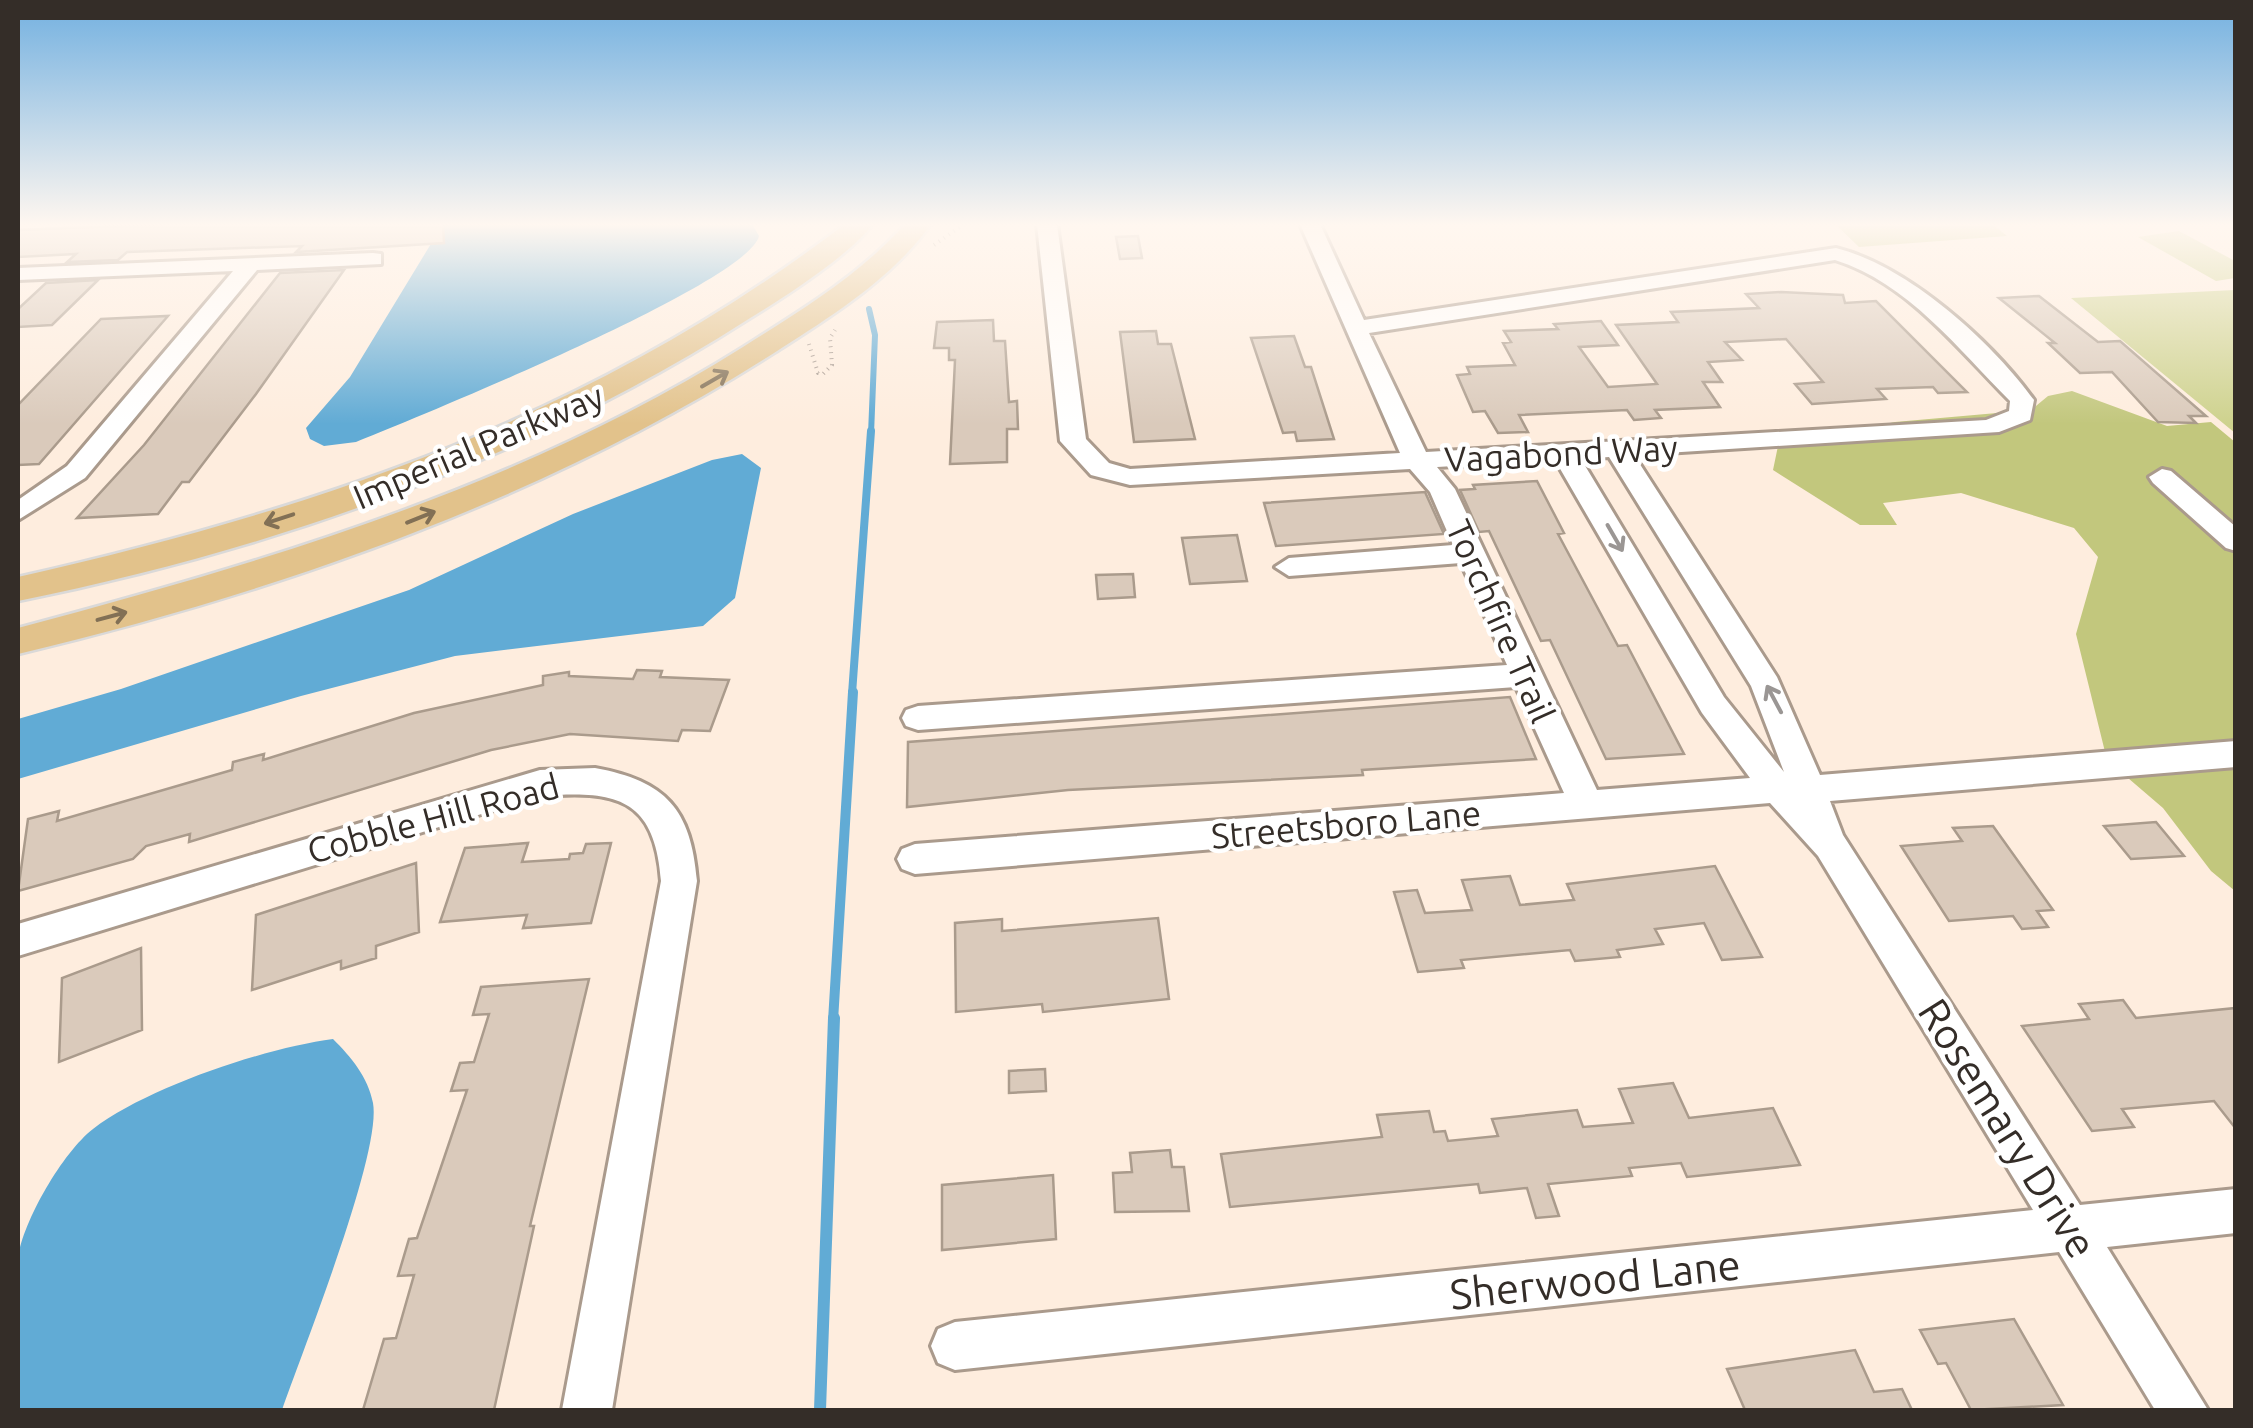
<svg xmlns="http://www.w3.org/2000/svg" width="2253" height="1428" font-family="Ubuntu,sans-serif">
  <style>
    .green { fill: #ced28e }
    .forest { fill: #c2c77d }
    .water { fill: #61abd5 }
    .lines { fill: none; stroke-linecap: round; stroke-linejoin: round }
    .stream-far3 { stroke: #61abd5; stroke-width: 6 }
    .stream-far2 { stroke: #61abd5; stroke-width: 8 }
    .stream-far1 { stroke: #61abd5; stroke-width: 10 }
    .stream { stroke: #61abd5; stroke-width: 12 }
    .building { fill: #dacabb; stroke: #aa9b8c; stroke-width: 2.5 }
    .minor-casing { stroke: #aa9a8c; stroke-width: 6 }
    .major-casing { stroke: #dad9d8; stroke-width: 5 }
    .path { stroke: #a79a90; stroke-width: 4; stroke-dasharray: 1 5; stroke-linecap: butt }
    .minor { fill: #fff; fill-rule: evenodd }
    .major { fill: #e2c28b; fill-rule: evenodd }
    .oneway { stroke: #827055 }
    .oneway2 { stroke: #9a9694 }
    .labels { text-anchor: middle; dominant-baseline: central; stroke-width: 9; stroke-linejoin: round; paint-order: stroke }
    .street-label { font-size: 35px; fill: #342d28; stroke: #fff }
    .near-street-label { font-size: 42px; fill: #342d28; stroke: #fff }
  </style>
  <rect width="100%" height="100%" fill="#feedde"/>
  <path class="green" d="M 2179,231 L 2235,261 L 2235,278 L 2216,281 L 2138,237 Z
    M 2235,290 L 2235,433 L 2071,298 Z"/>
  <path class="forest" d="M 1835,224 L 1992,224 L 2007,236 L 1859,247 Z
    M 2072,391 L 2167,426 L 2211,422 L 2235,442 L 2235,891 L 2211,871 L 2163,808 L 2107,760 L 2076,634 L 2098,557 L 2074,528 L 1961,493 L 1883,503 L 1897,525 L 1860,525 L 1773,470 L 1778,446 L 1895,422 L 2031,410 L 2048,396 Z"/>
  <path class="water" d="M 443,224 L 752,224 L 759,236 C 747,284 415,418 356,442 L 324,446 L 310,439 L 306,428 L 350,377 Z
    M 742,454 L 761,468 L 735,598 L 703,626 L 455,656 L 301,696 L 18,779 L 18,719 L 121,689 L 409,590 L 573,514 L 712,460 Z
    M 333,1039 C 351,1057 368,1077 373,1103 C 382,1153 302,1352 282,1410 L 18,1410 C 17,1362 10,1307 18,1258 C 23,1221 63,1152 93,1129 C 148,1087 265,1048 333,1039 Z"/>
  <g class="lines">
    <path class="stream-far3" d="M 869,309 L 875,335 L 871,434"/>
    <path class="stream-far2" d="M 852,694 L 871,431"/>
    <path class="stream-far1" d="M 833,1021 L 853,692"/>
    <path class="stream" d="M 820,1410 L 834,1018"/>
  </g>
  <path class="building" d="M 166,224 L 443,224 L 444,243 L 296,252 L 302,246 L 127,252 L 118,260 L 67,262 L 76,254 L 18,257 L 18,230 Z
    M 1138,236 L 1142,258 L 1120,259 L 1116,237 Z
    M 344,270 L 256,394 L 189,482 L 182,482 L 158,514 L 77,518 L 144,445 L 280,273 Z
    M 98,280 L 52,325 L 18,327 L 18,309 L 46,283 Z
    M 1781,292 L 1843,295 L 1845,303 L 1876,301 L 1967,392 L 1938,393 L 1933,387 L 1877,389 L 1886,399 L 1812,404 L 1795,384 L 1823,382 L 1786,339 L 1725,342 L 1742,360 L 1708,362 L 1722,382 L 1703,382 L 1720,407 L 1655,410 L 1661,418 L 1634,420 L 1627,410 L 1519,415 L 1528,432 L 1498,433 L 1485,411 L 1473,412 L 1457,375 L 1470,374 L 1467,367 L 1515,365 L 1503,343 L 1511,342 L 1504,331 L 1558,329 L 1554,324 L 1601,321 L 1618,345 L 1579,347 L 1608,387 L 1657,384 L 1616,325 L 1678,322 L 1671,312 L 1759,308 L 1746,294 Z
    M 2039,296 L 2098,342 L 2120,341 L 2206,416 L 2189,416 L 2196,423 L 2158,422 L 2112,372 L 2080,373 L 2048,343 L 2055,343 L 1999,298 Z
    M 168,316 L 39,464 L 18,465 L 18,405 L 101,319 Z
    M 993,320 L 994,341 L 1005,341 L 1009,402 L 1017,401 L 1018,429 L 1007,429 L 1007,462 L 950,464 L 955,360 L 949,360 L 949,348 L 934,348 L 937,322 Z
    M 1156,331 L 1158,344 L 1171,344 L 1195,439 L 1134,442 L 1120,332 Z
    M 1294,336 L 1305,367 L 1311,367 L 1334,439 L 1297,441 L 1295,432 L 1283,433 L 1251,338 Z
    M 1537,481 L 1564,533 L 1558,534 L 1618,646 L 1627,645 L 1684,754 L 1606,759 L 1550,640 L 1541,641 L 1489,531 L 1479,532 L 1460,490 L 1475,489 L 1473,485 Z
    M 1425,492 L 1444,534 L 1276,546 L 1264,503 Z
    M 1237,535 L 1247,581 L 1190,584 L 1182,538 Z
    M 1133,574 L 1135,597 L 1098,599 L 1096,575 Z
    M 637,670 L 662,671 L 660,677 L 729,680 L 710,731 L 682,730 L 678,741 L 570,734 L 491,750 L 189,842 L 190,834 L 146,846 L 133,859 L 18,891 L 28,819 L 59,811 L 57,821 L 232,770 L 233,762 L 264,754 L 263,760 L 414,713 L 543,685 L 543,676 L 569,672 L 569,676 L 633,679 Z
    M 1510,697 L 1536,759 L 1362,770 L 1363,775 L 1068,790 L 907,807 L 908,742 Z
    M 2156,822 L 2184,856 L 2131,859 L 2104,826 Z
    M 1993,826 L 2053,910 L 2037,911 L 2048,927 L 2022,929 L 2013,916 L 1949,921 L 1901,846 L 1962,841 L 1953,828 Z
    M 528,843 L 522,862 L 569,859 L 570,854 L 583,853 L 586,844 L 611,843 L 591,923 L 523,928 L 527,915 L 440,922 L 465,848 Z
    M 416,863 L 419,932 L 376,946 L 376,958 L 341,969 L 341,961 L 252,990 L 256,915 Z
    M 1715,866 L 1762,957 L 1722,960 L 1704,923 L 1655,929 L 1663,944 L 1617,950 L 1620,957 L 1575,961 L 1570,950 L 1461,960 L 1464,968 L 1418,972 L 1394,892 L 1417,890 L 1425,913 L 1472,910 L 1462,880 L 1510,876 L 1520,905 L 1574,900 L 1567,884 Z
    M 1158,918 L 1169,999 L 1043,1012 L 1042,1004 L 956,1012 L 955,923 L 1002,919 L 1002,931 Z
    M 141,948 L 142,1030 L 59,1062 L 62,978 Z
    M 589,979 L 530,1226 L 534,1226 L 494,1410 L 363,1410 L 384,1339 L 396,1338 L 414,1275 L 398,1276 L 409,1239 L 417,1238 L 467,1090 L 451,1091 L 460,1063 L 474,1062 L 489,1014 L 473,1015 L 481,987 Z
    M 2123,1000 L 2136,1018 L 2236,1008 L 2236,1129 L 2214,1101 L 2122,1109 L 2134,1127 L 2092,1131 L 2022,1026 L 2089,1019 L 2079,1004 Z
    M 1045,1069 L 1046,1091 L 1009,1093 L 1009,1071 Z
    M 1673,1083 L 1689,1118 L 1773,1108 L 1800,1165 L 1687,1177 L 1681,1163 L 1629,1168 L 1632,1176 L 1548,1184 L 1559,1216 L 1536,1218 L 1527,1188 L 1480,1193 L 1478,1184 L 1230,1207 L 1221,1154 L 1382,1137 L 1377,1115 L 1429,1111 L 1434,1132 L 1445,1131 L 1448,1141 L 1498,1136 L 1492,1119 L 1539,1114 L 1577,1110 L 1583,1127 L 1633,1123 L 1619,1089 Z
    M 1170,1150 L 1172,1167 L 1184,1167 L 1189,1211 L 1115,1212 L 1113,1173 L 1132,1172 L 1130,1153 Z
    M 1053,1175 L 1056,1239 L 942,1250 L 942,1185 Z
    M 2014,1319 L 2063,1405 L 1971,1410 L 1946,1363 L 1938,1364 L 1920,1330 Z
    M 1855,1350 L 1874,1392 L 1902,1389 L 1912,1410 L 1745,1410 L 1727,1369 Z"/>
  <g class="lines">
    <g class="minor-casing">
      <path id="minor" d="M 1037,224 L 1057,224 L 1086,439 L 1109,463 L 1130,469 L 1400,453 L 1300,224 L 1320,224 L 1364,320 L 1836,248 C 1908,266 1991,341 2034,400 L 2030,420 L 1999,432 L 1634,455 L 1777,677 L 1820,775 L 2236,741 L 2236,767 L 1830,801 L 1843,835 L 2080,1205 L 2236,1189 L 2236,1233 L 2107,1247 L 2208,1410 L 2155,1410 L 2059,1252 L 955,1370 L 938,1363 L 931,1346 L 938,1329 L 955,1322 L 2033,1210 L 1818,856 L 1770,803 L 915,874 L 902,869 L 897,859 L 902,849 L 915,844 L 1564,793 L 1516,687 L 918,730 L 906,726 L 902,718 L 906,710 L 918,706 L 1507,665 L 1461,563 L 1289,576 L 1275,567 L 1289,558 L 1453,545 L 1430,492 L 1410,469 L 1130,485 L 1091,475 L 1060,441 ZM 1835,260 C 1908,283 1958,349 2010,401 L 2009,411 L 1986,420 L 1426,452 L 1369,333 ZM 1609,457 L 1751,686 L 1784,772 L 1724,697 L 1581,459 ZM 1555,460 L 1702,713 L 1750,778 L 1597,790 L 1455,489 L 1437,467 Z
        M 373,253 L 381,254 L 381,264 L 257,270 L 85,478 L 18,520 L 18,500 L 67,466 L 233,271 L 18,280 L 18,268 Z
        M 2162,469 L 2171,471 L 2236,527 L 2236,551 L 2226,548 L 2153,483 L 2149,477 Z
        M 595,768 C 666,781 691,809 697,881 L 612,1410 L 562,1410 L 661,881 C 655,797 615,790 540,796 L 18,956 L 18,924 L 540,770 Z"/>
    </g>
    <g class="major-casing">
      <path id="major" d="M 845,224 L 873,224 C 849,256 783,298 747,320 C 528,460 272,550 18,601 L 18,577 C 322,508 594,416 845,224 Z
        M 905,224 L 931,224 C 892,279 830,317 774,353 C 545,499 281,591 18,654 L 18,628 C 269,561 520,487 743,347 C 800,311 860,275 905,224 Z"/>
    </g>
    <path class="path" d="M 934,245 L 964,224
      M 809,344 L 818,373 L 823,374 L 832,365 L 830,338 L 835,330"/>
    <use href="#minor" class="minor"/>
    <use href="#major" class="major"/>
  </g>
  <defs><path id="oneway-shaft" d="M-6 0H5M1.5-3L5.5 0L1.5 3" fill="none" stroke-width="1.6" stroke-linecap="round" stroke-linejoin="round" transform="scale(2.5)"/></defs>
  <g class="oneway">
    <use href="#oneway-shaft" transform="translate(715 379) rotate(-30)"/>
    <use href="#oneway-shaft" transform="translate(421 517) rotate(-22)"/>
    <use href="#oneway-shaft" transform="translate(279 519) rotate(162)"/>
    <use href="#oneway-shaft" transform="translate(112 616) rotate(-15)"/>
  </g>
  <g class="oneway2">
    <use href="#oneway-shaft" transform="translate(1615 538) rotate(60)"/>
    <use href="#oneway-shaft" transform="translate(1774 699) rotate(-118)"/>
  </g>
  <linearGradient id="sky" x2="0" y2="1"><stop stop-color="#72b0e0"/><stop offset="0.53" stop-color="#fff7f0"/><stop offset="1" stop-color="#fff7f0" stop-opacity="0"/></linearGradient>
  <rect width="2253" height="424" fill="url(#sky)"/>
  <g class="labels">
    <g class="street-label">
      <text transform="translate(478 446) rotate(-23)">Imperial Parkway</text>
      <text transform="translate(1561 453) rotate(-3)">Vagabond Way</text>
      <text transform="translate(1501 621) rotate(66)">Torchfire Trail</text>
      <text transform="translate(433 818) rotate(-15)">Cobble Hill Road</text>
      <text transform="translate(1346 824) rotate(-5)">Streetsboro Lane</text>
    </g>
    <g class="near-street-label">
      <text transform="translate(2008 1128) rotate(58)">Rosemary Drive</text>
      <text transform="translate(1595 1279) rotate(-6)">Sherwood Lane</text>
    </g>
  </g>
  <rect width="2253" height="1428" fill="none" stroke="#342d28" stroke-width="40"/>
</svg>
